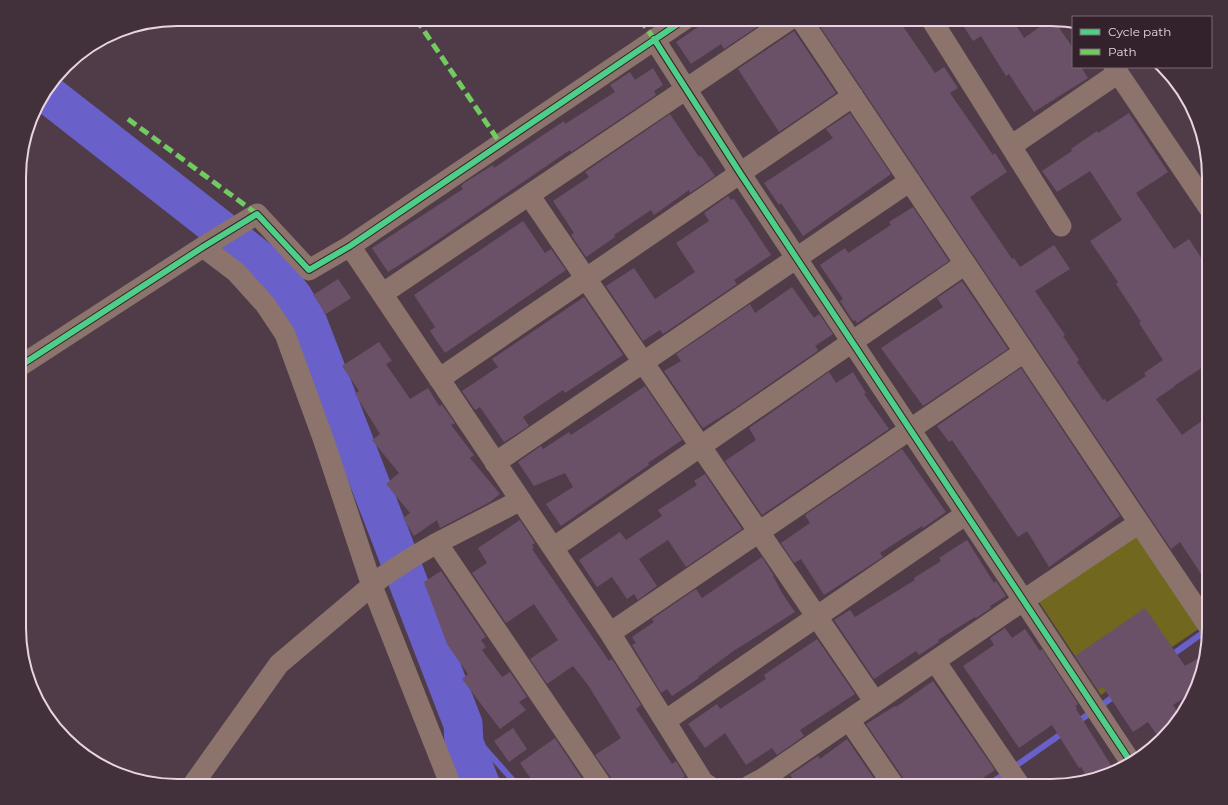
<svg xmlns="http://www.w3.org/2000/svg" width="1228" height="805" font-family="Montserrat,sans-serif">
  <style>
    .green { fill: #72671e }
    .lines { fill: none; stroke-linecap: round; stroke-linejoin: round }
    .stream { stroke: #6960c9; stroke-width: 6 }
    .river { stroke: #6960c9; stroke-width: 39 }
    .building { fill: #6a5168 }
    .minor { stroke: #8c736c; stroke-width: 21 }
    .quiet { stroke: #71cb61; stroke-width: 5; stroke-dasharray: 10 5; stroke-linecap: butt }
    .cycleway-casing { stroke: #33222c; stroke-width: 8 }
    .cycleway { stroke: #4dcf88; stroke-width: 6 }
    .rim { fill: none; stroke: #ebd4e1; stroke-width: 2 }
  </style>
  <rect width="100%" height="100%" fill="#503c48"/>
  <path class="green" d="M 1138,535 L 1200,628 L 1101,695 L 1039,602 Z"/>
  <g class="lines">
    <path class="stream" d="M 1169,657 L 1207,630
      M 1076,723 L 1116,695
      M 463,724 L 518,786
      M 987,786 L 1064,732"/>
    <path class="river" d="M 46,93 L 271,269 L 293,297 L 308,323 L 463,724 L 464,743 L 481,786"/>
  </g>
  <path class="building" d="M 715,19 L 769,19 L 724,49 L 721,44 L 691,64 L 676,42 L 701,25 L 702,27 Z
    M 815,19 L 898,19 L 935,73 L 944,67 L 958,88 L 950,93 L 993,155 L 995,153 L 1007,172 L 970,197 L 1012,259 L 1014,258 L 1020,267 L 1054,245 L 1070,269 L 1035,291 L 1065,335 L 1063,336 L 1079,360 L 1077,362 L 1103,400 L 1105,399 L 1107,402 L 1146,376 L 1144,373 L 1163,360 L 1139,323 L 1141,322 L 1116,284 L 1118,282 L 1090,241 L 1122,220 L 1090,171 L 1057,192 L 1042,171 L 1072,151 L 1071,149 L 1097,131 L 1098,133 L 1129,113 L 1168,172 L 1136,193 L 1174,249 L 1189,239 L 1209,270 L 1209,363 L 1174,386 L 1174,387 L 1156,399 L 1182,435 L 1209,416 L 1209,586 L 1180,542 L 1171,549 Z
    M 959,19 L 1012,19 L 1024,38 L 1051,19 L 1053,19 L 1073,48 L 1073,67 L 1081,67 L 1088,78 L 1034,112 L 1009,74 L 1006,76 L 981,36 L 973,41 Z
    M 794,31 L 836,93 L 779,132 L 738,69 Z
    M 653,68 L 663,85 L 654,91 L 656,95 L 571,152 L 570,150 L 426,248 L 388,272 L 372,248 L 463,189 L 461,186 L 464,183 L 493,165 L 494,168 L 564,121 L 565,124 L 615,92 L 610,85 L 630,72 L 635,80 Z
    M 850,113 L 891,174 L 803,236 L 781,203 L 779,205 L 764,183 L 833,138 L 826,129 Z
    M 670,114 L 699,157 L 701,156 L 715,176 L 690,193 L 689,190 L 654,215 L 651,210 L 614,235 L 615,237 L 586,257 L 571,235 L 574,233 L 553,201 L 589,177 L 585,172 Z
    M 728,196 L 731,200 L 734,199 L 771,255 L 734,280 L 737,284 L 663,334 L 660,330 L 643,341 L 606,286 L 634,268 L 655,299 L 695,272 L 676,243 L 709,221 L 704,213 Z
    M 913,207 L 949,261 L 857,323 L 855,320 L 853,321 L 840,301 L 843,299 L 820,265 L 845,248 L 848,253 L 891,225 L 889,222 Z
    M 523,221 L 545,253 L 551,249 L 566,270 L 445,353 L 430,331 L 435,327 L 414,295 Z
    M 338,279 L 351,298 L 326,314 L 313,295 Z
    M 962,281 L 1008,349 L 923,406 L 881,348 L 943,307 L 937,298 Z
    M 792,287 L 814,318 L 819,314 L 833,334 L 815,346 L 818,350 L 816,352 L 735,408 L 703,428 L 702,427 L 664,371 L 681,361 L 676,354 L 750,304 L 755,313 Z
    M 584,297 L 623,355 L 565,393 L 563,390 L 523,417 L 529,426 L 504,442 L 480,407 L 475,410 L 462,391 L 498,367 L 492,359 Z
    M 379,342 L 392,361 L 386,364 L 410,399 L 428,388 L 439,406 L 442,405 L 455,423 L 451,425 L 474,455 L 470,458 L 500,494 L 490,502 L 440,528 L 437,520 L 414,536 L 403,518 L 410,513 L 386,484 L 399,473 L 372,440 L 380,434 L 355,394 L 359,391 L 342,366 Z
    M 1021,368 L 1120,516 L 1049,567 L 1027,531 L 1018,537 L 952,440 L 949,442 L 937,426 Z
    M 829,372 L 836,383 L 853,372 L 866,393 L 864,394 L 889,429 L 762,515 L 725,461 L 756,440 L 749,428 Z
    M 645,386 L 682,440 L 648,463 L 649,465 L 561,526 L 546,504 L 573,487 L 565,473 L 534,486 L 518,462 L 541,446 L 543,449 L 569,432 L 571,435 Z
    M 902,449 L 946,512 L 923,528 L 922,526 L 880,553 L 883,557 L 824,595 L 801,559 L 794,563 L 781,543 L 810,523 L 805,515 Z
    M 705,474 L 742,529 L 686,567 L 668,540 L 639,559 L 657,586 L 638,600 L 634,594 L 627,599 L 612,577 L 597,587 L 579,560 L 620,532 L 626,540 L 662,516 L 658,510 L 697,485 L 694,481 Z
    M 520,520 L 535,543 L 532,545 L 534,548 L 532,549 L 609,661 L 612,659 L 641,705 L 636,709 L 672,764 L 676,761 L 685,776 L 672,786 L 614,786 L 612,779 L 595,755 L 621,738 L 588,685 L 573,666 L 547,684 L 530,659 L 558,640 L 534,604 L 506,623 L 472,573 L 487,563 L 478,548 Z
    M 967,540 L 994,583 L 996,581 L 1006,596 L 990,606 L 991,608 L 976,618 L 975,617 L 938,640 L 939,642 L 919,655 L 916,651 L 874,679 L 834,620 L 850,610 L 855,617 L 871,607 L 915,580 L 914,578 L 941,561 L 939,558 Z
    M 762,557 L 774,576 L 773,576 L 782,593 L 795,612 L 735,650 L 698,677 L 699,678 L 672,696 L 667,689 L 661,693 L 632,645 L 636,643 L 632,637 L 654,622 L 652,619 L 696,589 L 702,598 Z
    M 441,571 L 486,637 L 481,640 L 486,647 L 482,650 L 502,677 L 510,672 L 527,697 L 519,702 L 526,710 L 500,729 L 462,679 L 468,674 L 447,644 L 424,582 Z
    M 1145,608 L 1185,666 L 1206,654 L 1201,679 L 1195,691 L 1173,705 L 1181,717 L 1159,738 L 1148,722 L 1133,732 L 1103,687 L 1098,690 L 1075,656 Z
    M 1005,628 L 1012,638 L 1025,629 L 1040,651 L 1042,649 L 1078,704 L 1075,706 L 1077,708 L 1076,709 L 1114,770 L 1087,778 L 1081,767 L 1079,768 L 1052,725 L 1019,748 L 963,666 L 994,645 L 990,638 Z
    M 817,639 L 855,694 L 800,730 L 804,736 L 777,755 L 772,748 L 746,765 L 725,733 L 705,748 L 688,724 L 717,704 L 720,709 L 766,679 L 764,675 Z
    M 933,681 L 995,770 L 971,786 L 906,786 L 904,779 L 866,724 L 895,706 L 896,707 Z
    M 513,728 L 527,749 L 509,762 L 494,741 Z
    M 555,738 L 587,786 L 536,786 L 520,763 Z
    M 847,739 L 879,786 L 798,786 L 790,775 L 818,756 L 820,759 Z"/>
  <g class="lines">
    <path class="minor" d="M 801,19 L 1209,627
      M 931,19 L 1061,226
      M 654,39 L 740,173 L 1132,764
      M 1114,67 L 1209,208
      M 1011,146 L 1118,73
      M 529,195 L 875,702
      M 350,246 L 610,633 L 703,782 L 709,786
      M 203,247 L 236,272 L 265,304 L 285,334 L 324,441 L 372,586 L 451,786
      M 382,294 L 790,19
      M 20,366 L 203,247 L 257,214 L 309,270 L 350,246 L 685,19
      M 439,379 L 853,96
      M 495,463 L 910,181
      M 437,543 L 602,786
      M 553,548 L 965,264
      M 610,633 L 1024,352
      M 935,661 L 1020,786
      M 849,720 L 894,786
      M 665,721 L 966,514
      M 192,786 L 279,664 L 382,577 L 411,558 L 437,543 L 521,500
      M 749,786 L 764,778 L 1024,600 L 1139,523"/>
    <path class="quiet" d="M 416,19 L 500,143
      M 640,19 L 654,39
      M 128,119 L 257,214"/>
    <g class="cycleway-casing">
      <path id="cycleway" d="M 654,39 L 740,173 L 1132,764
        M 20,366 L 203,247 L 257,214 L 309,270 L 350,246 L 685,19"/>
    </g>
    <use href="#cycleway" class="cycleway"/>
  </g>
  <path d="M0 0H1228V805H0ZM177 26H1051A151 151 0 0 1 1202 177V628A151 151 0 0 1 1051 779H177A151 151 0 0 1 26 628V177A151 151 0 0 1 177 26Z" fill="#42303a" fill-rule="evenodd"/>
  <path class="rim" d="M177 26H1051A151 151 0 0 1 1202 177V628A151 151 0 0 1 1051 779H177A151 151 0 0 1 26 628V177A151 151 0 0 1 177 26Z"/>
  <rect x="1072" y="16" width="140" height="52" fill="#33222c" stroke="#7d6974"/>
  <rect x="1080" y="29" width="20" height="6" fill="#4dcf88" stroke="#7d6974"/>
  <text x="1108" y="36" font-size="12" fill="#ebd4e1">Cycle path</text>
  <rect x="1080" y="49" width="20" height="6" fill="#71cb61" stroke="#7d6974"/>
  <text x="1108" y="56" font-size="12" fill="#ebd4e1">Path</text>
</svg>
